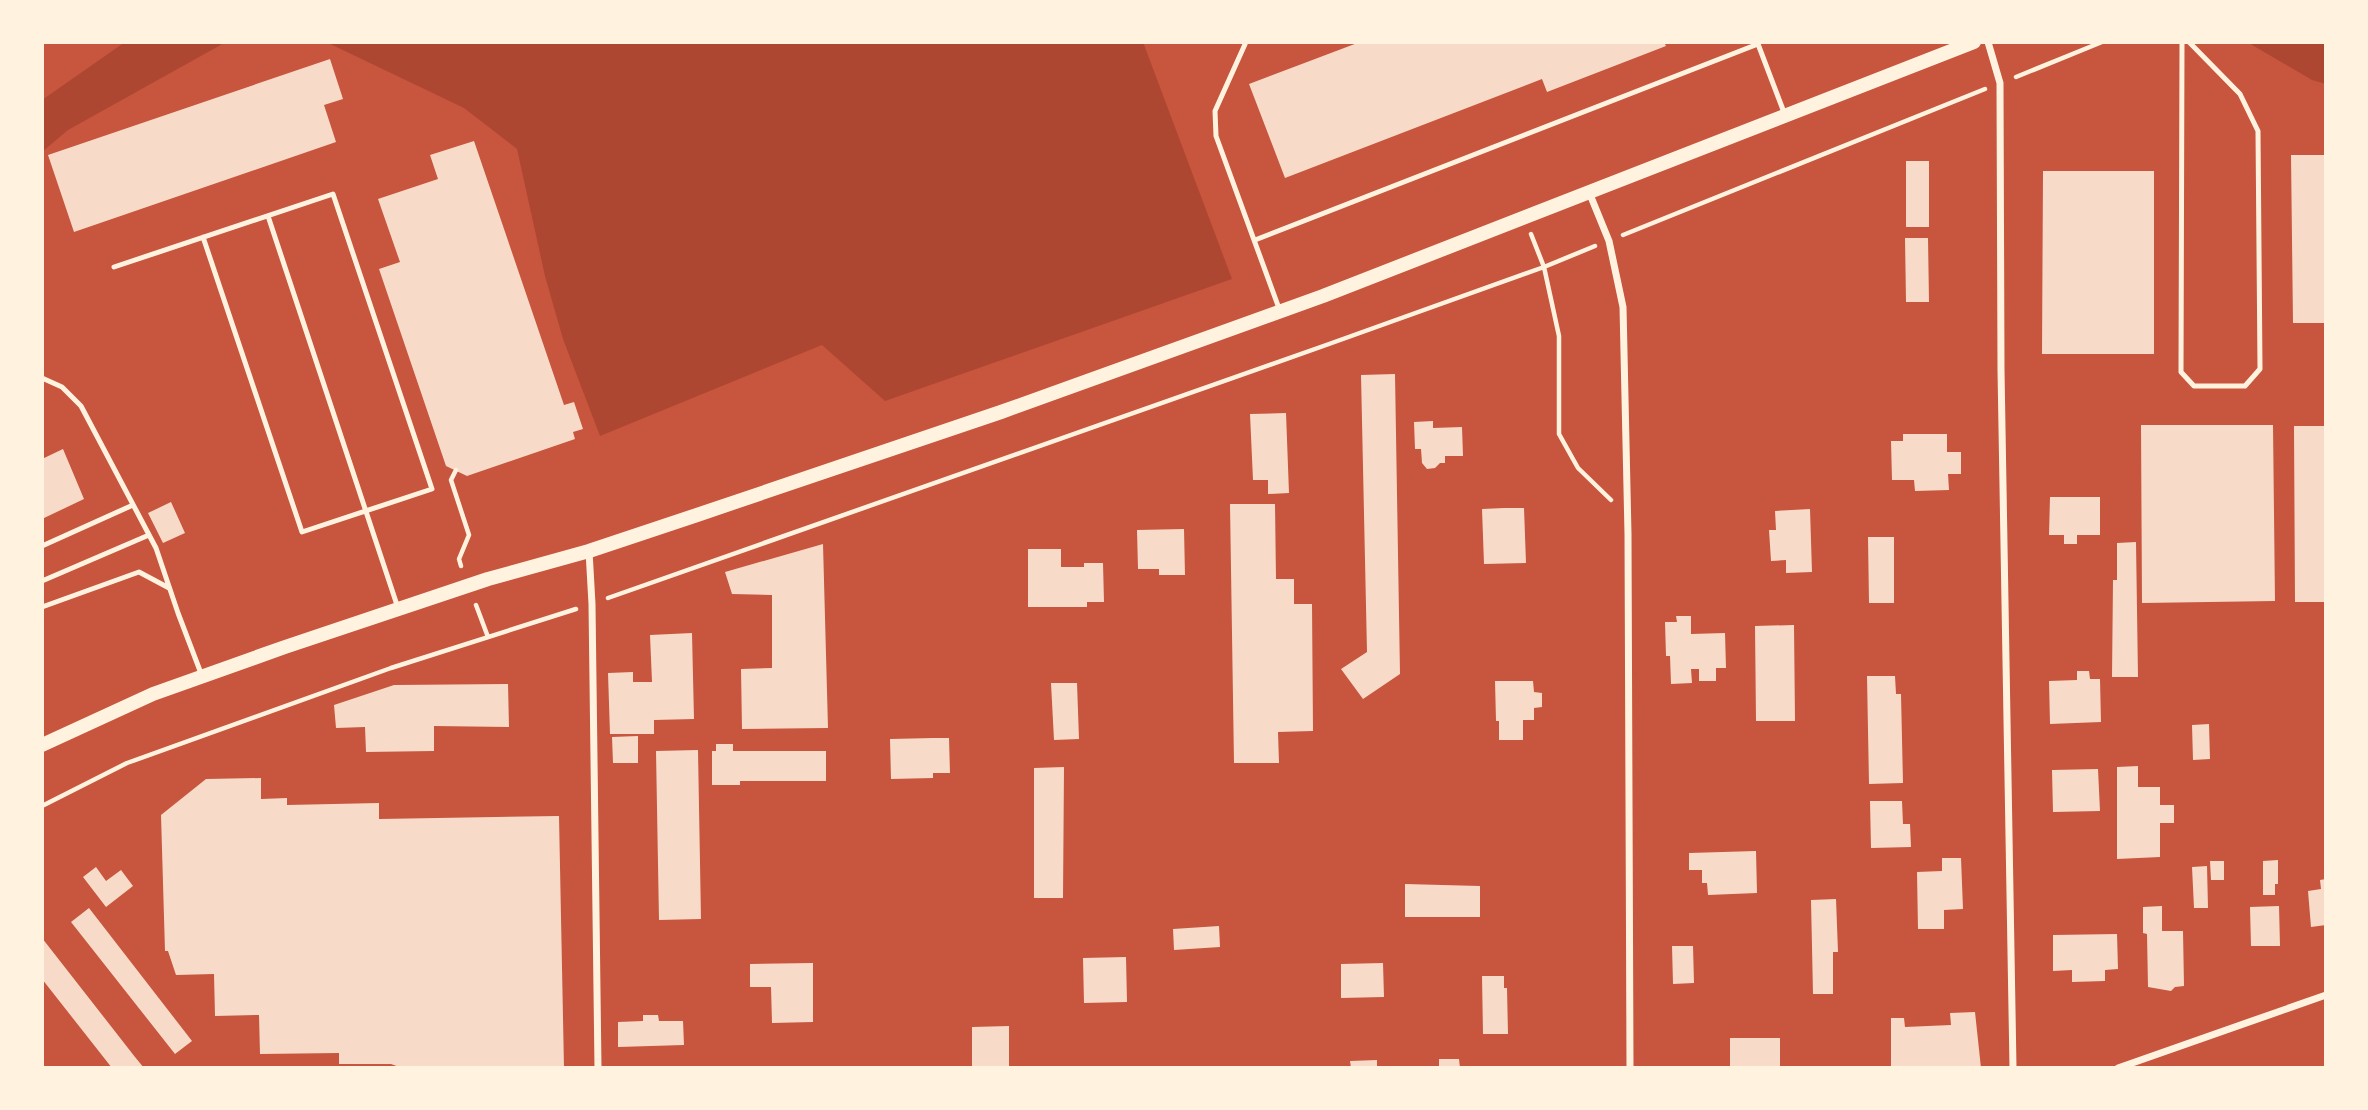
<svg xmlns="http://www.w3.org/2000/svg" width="2368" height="1110" font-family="'IBM Plex Sans',sans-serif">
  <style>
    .green { fill: #ae4732 }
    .building { fill: #f7dbc8 }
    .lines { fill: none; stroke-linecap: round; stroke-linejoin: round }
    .path { stroke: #fff3e0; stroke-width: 4.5 }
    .service { stroke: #fff3e0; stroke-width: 5 }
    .minor { stroke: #fff3e0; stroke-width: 7 }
    .secondary { stroke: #fff3e0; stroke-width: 14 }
  </style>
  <rect width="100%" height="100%" fill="#c8553d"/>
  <path class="green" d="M 125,42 L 226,42 L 68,130 L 42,152 L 42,100 Z
    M 326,42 L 1143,42 L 1232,279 L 885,401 L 822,345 L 600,436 L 563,339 L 545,276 L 517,149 L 464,108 Z
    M 2247,42 L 2326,42 L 2326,84 L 2312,80 Z"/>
  <path class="building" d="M 1360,42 L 1664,42 L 1666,46 L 1547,92 L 1542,79 L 1285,178 L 1249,84 Z
    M 330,59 L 343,99 L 324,105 L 336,142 L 74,232 L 48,155 Z
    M 474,141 L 564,405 L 574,402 L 583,429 L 573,432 L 575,439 L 467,476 L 446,466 L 379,269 L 400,262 L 378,199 L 438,179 L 430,155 Z
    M 2291,155 L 2326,155 L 2326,323 L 2293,323 Z
    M 1906,161 L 1929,161 L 1929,227 L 1906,227 Z
    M 2043,171 L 2154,171 L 2154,354 L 2042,354 Z
    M 1905,238 L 1928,238 L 1929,302 L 1906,302 Z
    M 1395,374 L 1400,674 L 1363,699 L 1341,669 L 1367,652 L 1361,375 Z
    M 1286,413 L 1289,493 L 1268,494 L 1268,480 L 1253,480 L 1250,414 Z
    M 1433,421 L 1433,428 L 1462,427 L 1463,456 L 1445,456 L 1445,463 L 1440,463 L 1435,468 L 1427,469 L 1422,463 L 1421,449 L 1415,449 L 1414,422 Z
    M 2141,425 L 2273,425 L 2275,601 L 2142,603 Z
    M 2294,426 L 2326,426 L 2326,602 L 2295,602 Z
    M 1903,434 L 1947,434 L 1947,452 L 1961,452 L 1961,474 L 1948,474 L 1949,490 L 1915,491 L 1914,480 L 1892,480 L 1891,441 L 1903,441 Z
    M 63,449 L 84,499 L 42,519 L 42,459 Z
    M 2050,497 L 2100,497 L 2100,535 L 2077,535 L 2077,544 L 2064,544 L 2064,535 L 2049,535 Z
    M 171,502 L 185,533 L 163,543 L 148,513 Z
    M 1230,504 L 1275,504 L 1276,579 L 1294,579 L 1294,604 L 1312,604 L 1313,731 L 1278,732 L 1279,763 L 1234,763 Z
    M 1504,508 L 1524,508 L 1526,563 L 1484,564 L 1482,509 Z
    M 1810,509 L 1812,572 L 1786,573 L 1786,560 L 1771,561 L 1769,530 L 1776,530 L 1775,511 Z
    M 1184,529 L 1185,575 L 1159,575 L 1159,569 L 1138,569 L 1137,530 Z
    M 1868,537 L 1894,537 L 1894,603 L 1869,603 Z
    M 2136,542 L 2138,677 L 2112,677 L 2113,580 L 2117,580 L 2117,543 Z
    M 823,544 L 828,728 L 742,729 L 741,669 L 772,668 L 772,595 L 732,594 L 725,572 Z
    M 1028,549 L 1061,549 L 1061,567 L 1084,567 L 1084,563 L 1103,563 L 1104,602 L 1087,602 L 1087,607 L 1028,607 Z
    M 1676,616 L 1691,616 L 1691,634 L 1725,633 L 1726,668 L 1716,668 L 1716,681 L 1699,681 L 1699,669 L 1691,669 L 1692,683 L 1671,684 L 1670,656 L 1666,656 L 1665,622 L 1677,622 Z
    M 1794,625 L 1795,721 L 1756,721 L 1755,626 Z
    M 692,633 L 694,719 L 654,720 L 654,734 L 610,734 L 608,673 L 633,672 L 633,682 L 652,682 L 650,635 Z
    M 2077,671 L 2089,671 L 2090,679 L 2100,679 L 2101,722 L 2050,724 L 2049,681 L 2077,680 Z
    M 1867,676 L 1895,676 L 1896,694 L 1901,694 L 1903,783 L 1869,784 Z
    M 1495,681 L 1533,681 L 1534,692 L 1542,693 L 1542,707 L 1534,708 L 1534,720 L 1523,720 L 1523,740 L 1499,740 L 1499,721 L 1496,721 Z
    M 1051,683 L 1077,683 L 1079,739 L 1054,740 Z
    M 508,684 L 509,727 L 434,726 L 434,751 L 366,752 L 365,727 L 336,728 L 334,705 L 394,685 Z
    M 2209,724 L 2210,759 L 2193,760 L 2192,725 Z
    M 638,736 L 638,763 L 613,763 L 612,737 Z
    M 933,738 L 949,738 L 950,773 L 933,773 L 933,778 L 891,779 L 890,739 Z
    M 716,744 L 733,744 L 733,751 L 826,751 L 826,781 L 740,781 L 740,785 L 712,785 L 712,751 L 716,751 Z
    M 698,750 L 701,919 L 659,920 L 656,751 Z
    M 2138,766 L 2138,787 L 2160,787 L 2160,805 L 2174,805 L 2174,823 L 2160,823 L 2160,857 L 2117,859 L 2117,767 Z
    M 1064,767 L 1063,898 L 1034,898 L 1034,768 Z
    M 2098,769 L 2100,811 L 2053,812 L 2052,770 Z
    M 261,778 L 261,799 L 287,798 L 287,805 L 379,803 L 379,819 L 559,816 L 564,1068 L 402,1068 L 391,1064 L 339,1064 L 339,1053 L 260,1054 L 259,1015 L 215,1016 L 214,974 L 176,975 L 168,951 L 165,951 L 161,815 L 206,779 Z
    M 1870,801 L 1902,801 L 1903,824 L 1910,824 L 1911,847 L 1871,848 Z
    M 1756,851 L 1757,893 L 1708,895 L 1707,883 L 1702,883 L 1702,870 L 1689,870 L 1689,853 Z
    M 1942,858 L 1961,858 L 1963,909 L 1944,910 L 1944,929 L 1918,929 L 1917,872 L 1942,871 Z
    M 2278,860 L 2278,884 L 2275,884 L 2275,895 L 2263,895 L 2263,861 Z
    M 2210,861 L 2224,861 L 2224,880 L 2211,880 Z
    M 2207,866 L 2208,908 L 2194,908 L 2192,867 Z
    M 96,867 L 106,881 L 121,870 L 133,886 L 106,907 L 83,877 Z
    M 2326,879 L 2326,925 L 2311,927 L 2308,891 L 2321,889 L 2320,880 Z
    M 1405,884 L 1480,886 L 1480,917 L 1405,917 Z
    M 1836,899 L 1838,952 L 1833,952 L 1833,994 L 1813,994 L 1811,900 Z
    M 2162,906 L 2162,931 L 2183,931 L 2184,986 L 2175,987 L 2171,991 L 2148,987 L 2147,934 L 2143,933 L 2143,907 Z
    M 2279,906 L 2280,946 L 2251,946 L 2250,907 Z
    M 89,908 L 192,1041 L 175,1054 L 71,922 Z
    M 1219,926 L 1220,947 L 1174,950 L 1173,929 Z
    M 2117,934 L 2118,969 L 2105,970 L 2105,981 L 2072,982 L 2072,970 L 2053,971 L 2053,935 Z
    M 42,938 L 135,1057 L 144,1068 L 112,1068 L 42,979 Z
    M 1672,946 L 1693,946 L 1694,983 L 1673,984 Z
    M 1126,957 L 1127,1002 L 1084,1003 L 1083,958 Z
    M 813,963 L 813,1022 L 772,1023 L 771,987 L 750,987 L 750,964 Z
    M 1383,963 L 1384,997 L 1341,998 L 1341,964 Z
    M 1482,976 L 1504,976 L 1504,988 L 1507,988 L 1508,1034 L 1483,1034 Z
    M 1975,1012 L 1981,1068 L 1891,1068 L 1891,1018 L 1904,1018 L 1905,1027 L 1951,1025 L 1950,1013 Z
    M 643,1015 L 658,1015 L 659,1021 L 683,1021 L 684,1045 L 618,1047 L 618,1022 L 643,1021 Z
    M 1009,1026 L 1009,1068 L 972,1068 L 972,1027 Z
    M 1730,1038 L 1780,1038 L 1780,1068 L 1730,1068 Z
    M 1439,1059 L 1459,1059 L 1460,1068 L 1439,1068 Z
    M 1377,1060 L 1377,1068 L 1351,1068 L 1350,1061 Z"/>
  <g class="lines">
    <path class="path" d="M 2016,77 L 2102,42
      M 1531,234 L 1544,267 L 1559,336 L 1559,434 L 1578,468 L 1611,500
      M 1623,235 L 1985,89
      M 456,470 L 451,480 L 469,535 L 459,559 L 461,566
      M 608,598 L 1329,344 L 1544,267 L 1595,246
      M 476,605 L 488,637
      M 42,806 L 127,763 L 391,668 L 576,609"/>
    <path class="service" d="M 1246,42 L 1215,111 L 1216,136 L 1280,311
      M 2182,42 L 2181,372 L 2194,386 L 2245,386 L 2260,369 L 2258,131 L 2240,94 L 2189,42
      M 268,216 L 398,608
      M 1255,240 L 1758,44 L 1785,115
      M 114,267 L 333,194 L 432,489 L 302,532 L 203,237
      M 42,378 L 62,387 L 81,406 L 156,548 L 178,613 L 202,676
      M 42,546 L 133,505
      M 42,581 L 149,535
      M 42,607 L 139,572 L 169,588"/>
    <path class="minor" d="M 1988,42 L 2000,83 L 2001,370 L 2013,1068
      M 1589,192 L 1609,241 L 1623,307 L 1628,534 L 1630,1068
      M 589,551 L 592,604 L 598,1068
      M 2118,1068 L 2326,995"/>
    <path class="secondary" d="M 42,745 L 153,694 L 285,647 L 488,579 L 589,551 L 697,515 L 1001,412 L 1323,296 L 1974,42"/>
  </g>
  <rect width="2368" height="1110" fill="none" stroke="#fff3e0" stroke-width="88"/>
</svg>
